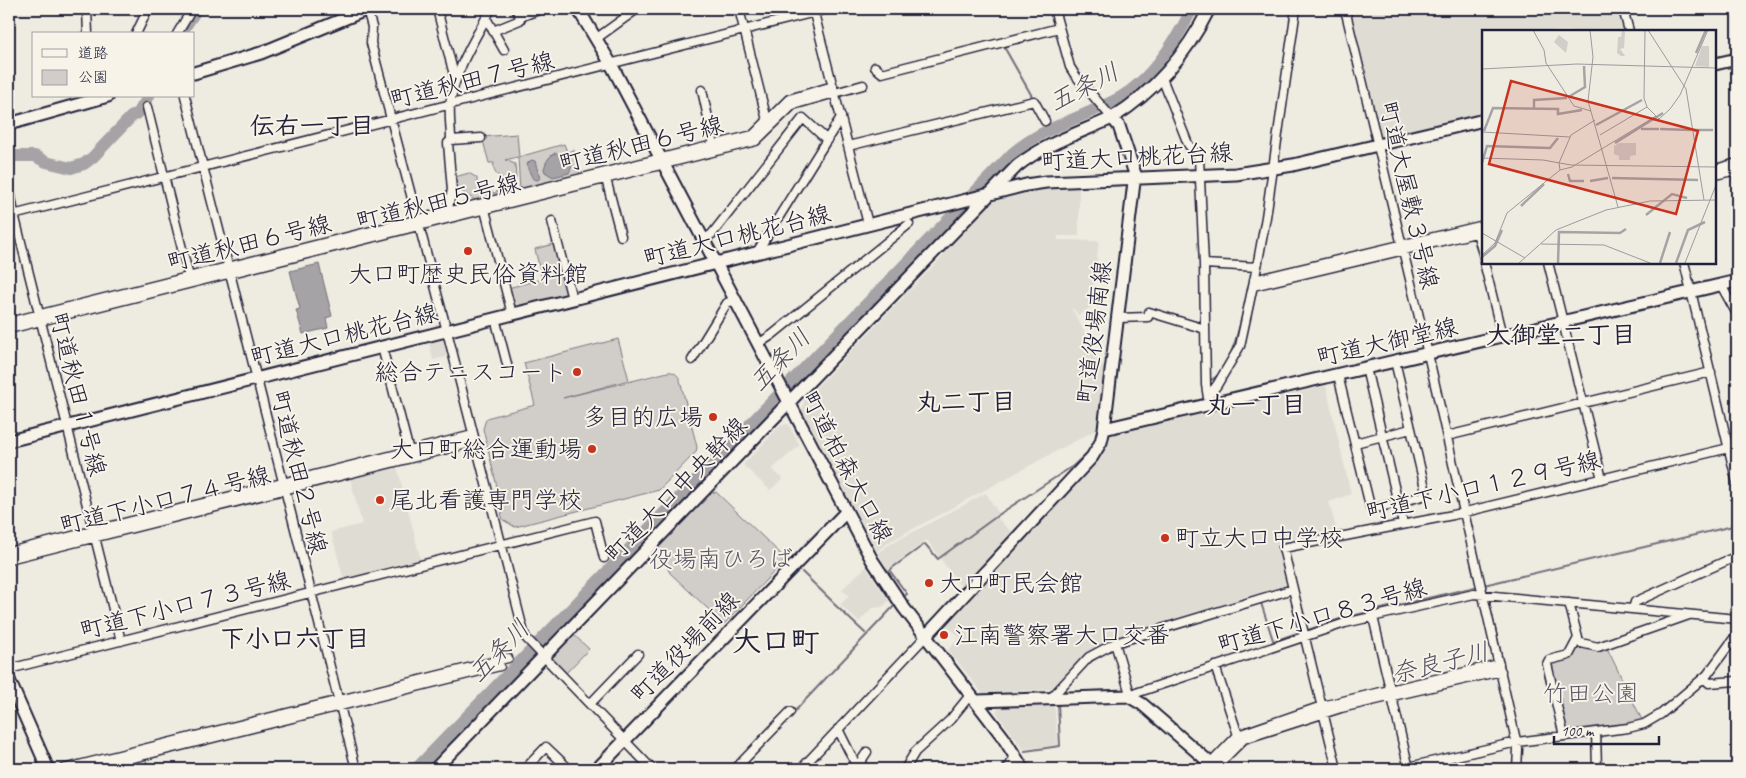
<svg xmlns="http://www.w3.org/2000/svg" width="1746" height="778" font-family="Caveat,'Klee One',sans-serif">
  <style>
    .built { fill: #dfdcd4 }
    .green { fill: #d1cdc9; stroke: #7a7882 }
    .water { fill: #a6a3a6; stroke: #716f7b }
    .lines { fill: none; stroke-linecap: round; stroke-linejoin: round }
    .stream { stroke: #716f7b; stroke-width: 2 }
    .river { stroke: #a6a3a6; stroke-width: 12 }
    .street-casing { stroke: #22223b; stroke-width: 11 }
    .secondary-casing { stroke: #22223b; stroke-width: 15 }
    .street { stroke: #f7f3e8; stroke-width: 8 }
    .secondary { stroke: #f7f3e8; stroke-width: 11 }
    .poi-dot { fill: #c8321e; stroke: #f7f3e8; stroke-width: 2 }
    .labels { text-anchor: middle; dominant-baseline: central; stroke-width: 4; stroke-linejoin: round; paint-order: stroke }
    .street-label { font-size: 24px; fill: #22223b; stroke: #f7f3e8 }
    .poi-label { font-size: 24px; fill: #22223b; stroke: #f7f3e8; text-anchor: start }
    .park-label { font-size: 24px; fill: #575566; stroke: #f7f3e8 }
    .water-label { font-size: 25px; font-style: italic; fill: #504f60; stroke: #f7f3e8 }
    .neighbourhood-label { font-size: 25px; font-weight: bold; fill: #22223b; stroke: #f7f3e8 }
    .district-label { font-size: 29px; font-weight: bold; fill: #22223b; stroke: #f7f3e8 }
    .inset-river { fill: none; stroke: #a6a3a6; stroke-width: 2.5 }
    .inset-road { fill: none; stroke: #9c9b9f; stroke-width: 1 }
    .view { fill: #c8321e; fill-opacity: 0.15; stroke: #c8321e; stroke-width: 2.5 }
    .inset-edge { fill: none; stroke: #22223b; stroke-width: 2.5 }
  </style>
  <rect width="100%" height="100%" fill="#eeebe1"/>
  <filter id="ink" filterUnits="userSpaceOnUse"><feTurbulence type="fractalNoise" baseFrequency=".02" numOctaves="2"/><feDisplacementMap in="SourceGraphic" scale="10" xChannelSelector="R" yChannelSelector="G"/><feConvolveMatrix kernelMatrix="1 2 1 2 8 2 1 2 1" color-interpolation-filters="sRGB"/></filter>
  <g filter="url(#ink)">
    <path class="built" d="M 1348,9 L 1619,9 L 1625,31 L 1484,31 L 1483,113 L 1382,138 L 1378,136 Z
      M 1059,188 L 1079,188 L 1079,236 L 1058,236 L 1058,240 L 1099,241 L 1091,307 L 1078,315 L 1073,308 L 1072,309 L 1107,373 L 1099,428 L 889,542 L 877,551 L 802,411 L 804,400 L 944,255 L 942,251 L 986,206 L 999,198 L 1030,191 Z
      M 443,340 L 446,341 L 450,356 L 433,360 L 429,343 Z
      M 1326,386 L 1351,494 L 1329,502 L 1337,532 L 1277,544 L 1286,583 L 1285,585 L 1116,637 L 1084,656 L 1054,689 L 983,694 L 948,650 L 960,637 L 945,624 L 1094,461 L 1109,435 Z
      M 788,424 L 800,445 L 772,469 L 783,479 L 770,490 L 743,465 L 780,426 Z
      M 396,463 L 421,561 L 344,580 L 331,532 L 362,524 L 349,475 Z
      M 986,493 L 999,514 L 998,519 L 1013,533 L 962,588 L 927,540 L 888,569 L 878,553 L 889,545 Z
      M 866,567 L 889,601 L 882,607 L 872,608 L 859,622 L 840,605 L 849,596 L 842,589 Z
      M 1054,703 L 1058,745 L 1023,749 L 996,712 L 1000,707 Z"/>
    <path class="green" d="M 517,134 L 519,157 L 564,144 L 567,152 L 574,150 L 581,177 L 520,192 L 518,157 L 505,160 L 515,164 L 516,178 L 512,183 L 515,189 L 512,195 L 481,204 L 458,189 L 455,183 L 455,177 L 469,173 L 477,178 L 477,183 L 483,185 L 483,189 L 495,193 L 500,189 L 499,176 C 494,173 493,168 494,163 L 489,163 L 482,137 Z
      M 554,244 L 566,294 L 516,306 L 512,304 L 508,288 L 542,279 L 535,249 Z
      M 618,339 L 629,380 L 563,398 L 668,372 C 674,371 678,375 680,380 L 697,447 L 696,452 L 659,490 L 515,527 L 503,520 L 501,513 L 503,512 L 483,429 L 486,419 L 490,417 L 535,405 L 524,363 Z
      M 712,491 L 714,493 L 716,492 L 786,559 L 724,624 L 670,573 L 657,548 Z
      M 573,634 L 589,649 L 565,674 L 552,660 L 552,657 Z
      M 1581,645 L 1606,646 L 1642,720 L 1624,725 L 1568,732 L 1565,730 L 1550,664 Z"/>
    <path class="water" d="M 555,153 L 565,155 L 570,158 L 572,166 L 569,173 L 553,177 L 545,172 L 544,169 C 546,162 548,157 555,153 Z
      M 531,160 L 535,161 L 540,178 L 538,180 L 533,179 L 528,169 L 527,164 Z
      M 319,264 L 332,316 L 326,318 L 328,328 L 303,334 L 296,310 L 300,309 L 290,271 Z"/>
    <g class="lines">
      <path class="stream" d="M 1003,45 L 1033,98
        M 837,88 L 859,82
        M 1209,381 C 1233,373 1244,307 1249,285
        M 1111,423 L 1127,418
        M 802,572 L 833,602
        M 1484,584 L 1487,594
        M 1484,585 L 1737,525
        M 903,597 L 907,594 L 890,571 L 892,568 L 925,544 L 938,559 L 1004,511 L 1073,466 L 1088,452 L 1096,440
        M 1488,598 L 1504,667 L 1502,667
        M 834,604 L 865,633
        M 1305,631 L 1343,618 L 1479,586
        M 1118,647 L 1261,603 L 1273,640 L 1274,641 L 1300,632
        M 1087,664 L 1105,653
        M 793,713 L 896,604
        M 1025,751 L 1060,746 L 1058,702
        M 78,769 L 88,767"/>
      <path class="river" d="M 185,27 L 197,9
        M 9,156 L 35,156 L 46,162 L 71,168 L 84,164 L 93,157 L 131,117 L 138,113 L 149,96
        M 416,769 L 1013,153 C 1044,126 1086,117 1121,97 C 1153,78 1176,41 1192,9"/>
      <g class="street-casing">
        <path id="street" d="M 87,9 L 88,34
          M 367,9 L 372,27 L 371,43 L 449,339 L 524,633 L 526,638 L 652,769
          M 437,9 L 454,75 L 458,76
          M 516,9 L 520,17 L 541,9
          M 739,9 L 767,120
          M 813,9 L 868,224
          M 1054,9 L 1070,67 L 1075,75 L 1112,118
          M 1345,9 L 1428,354 L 1518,749 L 1517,769
          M 1623,9 L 1629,31
          M 486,18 L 504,50
          M 493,31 L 520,20 L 520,17
          M 136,34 L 148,9
          M 177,34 L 192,9
          M 597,38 L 637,9
          M 875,67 L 882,73 L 1059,28
          M 1162,78 L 1188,144 L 1199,158 L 1204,264 L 1206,385 L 1208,398
          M 702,90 L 714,145
          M 185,96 L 356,769
          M 147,107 L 189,277
          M 451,140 L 481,138
          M 848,146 L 1034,101 L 1045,121
          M 1715,169 L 1737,163
          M 1715,175 L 1737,170
          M 606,179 L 621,236
          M 9,185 L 14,214 L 121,641
          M 485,210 L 512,314
          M 447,212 L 452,190 L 448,143 L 451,140 C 451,129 449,117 450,105 C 454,71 475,39 491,9
          M 9,216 L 827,9
          M 552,221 L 572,299
          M 1476,229 L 1484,258
          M 703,240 L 712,234 L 803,118 L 827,140
          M 757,252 L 841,117
          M 1484,262 L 1502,336
          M 1548,262 L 1602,479
          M 1684,262 L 1737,483
          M 1204,264 L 1257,267
          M 1254,280 L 1484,225
          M 1721,285 L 1737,314
          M 1253,286 L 1484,231
          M 495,318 L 507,364
          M 1117,318 L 1148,317 L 1149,312 L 1205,329
          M 9,322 L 753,135 L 789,99 L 833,86
          M 9,329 L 756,141 L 793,105 L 863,85
          M 758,344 L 772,335 L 909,224
          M 382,347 L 409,451
          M 692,360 L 727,303 L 734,300
          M 1366,368 L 1403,524
          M 1338,375 L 1370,506 L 1373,509 L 1423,496 L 1426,492 L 1395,361
          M 1208,397 L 1217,385 L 1240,346 L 1257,267 L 1266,217 L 1296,9
          M 1447,436 L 1711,372
          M 1355,443 L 1411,429
          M 9,552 L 473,435
          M 9,559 L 475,442
          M 1633,609 L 1635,602 L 1737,556
          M 1373,617 L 1409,769
          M 1577,642 L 1598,647 L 1689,615
          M 1115,643 L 1131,697 L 1136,693 L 1345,623 L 1474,594 L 1737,619
          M 1215,666 L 1238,735
          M 9,669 L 595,521 L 604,558
          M 1704,678 L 1709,683 L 1737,681
          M 1051,698 L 1089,657 L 1115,643 L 1293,589
          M 590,704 L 638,654
          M 838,729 L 858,769
          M 1564,736 L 1547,664 L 1549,660 L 1569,655 L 1578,638 L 1569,603
          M 1446,759 L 1446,769
          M 1210,764 L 1238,735 L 1322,706 L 1499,664
          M 857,767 L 867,752
          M 63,769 L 508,658
          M 89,769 L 500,666
          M 525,769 L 546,747 L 569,769
          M 735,769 L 790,712
          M 801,769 L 926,636
          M 905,769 L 915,752 L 950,720 L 971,694
          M 1007,769 L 1016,756
          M 1214,769 L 1244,739 L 1341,708 L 1501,671
          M 1337,769 L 1283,548 L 1453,515 L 1737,446
          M 1400,769 L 1517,742 L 1596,732
          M 1597,769 L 1596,732 L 1628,728 L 1644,724 L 1661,714 L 1707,675 L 1737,634"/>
      </g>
      <g class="secondary-casing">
        <path id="secondary" d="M 578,9 L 611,64 L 872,560 L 904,608 L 1003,737 L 1023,769
          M 1715,64 L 1737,59
          M 194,73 L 261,53 L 368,9
          M 9,124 L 108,96
          M 1104,429 L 1737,281
          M 9,441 L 1026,185 L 1046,182 L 1236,174 L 1293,165 L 1484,120
          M 926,636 L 1092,457 L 1101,442 L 1104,429 L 1135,174 L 1119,126 L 1112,118 C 1154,92 1187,53 1209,9
          M 9,680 L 48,769
          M 977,701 L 1128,696 L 1142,704 L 1217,769
          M 435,769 L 1017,166 C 1046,143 1080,133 1112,118
          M 597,769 L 846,512"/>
      </g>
      <use href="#street" class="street"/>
      <use href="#secondary" class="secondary"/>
    </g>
  </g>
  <g class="poi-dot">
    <circle cx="468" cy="251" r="5"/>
    <circle cx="577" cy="372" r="5"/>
    <circle cx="713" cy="417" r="5"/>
    <circle cx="592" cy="449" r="5"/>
    <circle cx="380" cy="500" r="5"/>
    <circle cx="1165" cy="538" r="5"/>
    <circle cx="929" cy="583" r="5"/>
    <circle cx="944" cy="635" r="5"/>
  </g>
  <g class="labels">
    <g class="street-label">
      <text transform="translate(472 80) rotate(-14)">町道秋田７号線</text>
      <text transform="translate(641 144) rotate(-14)">町道秋田６号線</text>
      <text transform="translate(1137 157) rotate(-3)">町道大口桃花台線</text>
      <text transform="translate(1409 195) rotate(77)">町道大屋敷３号線</text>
      <text transform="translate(438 202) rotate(-14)">町道秋田５号線</text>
      <text transform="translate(737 236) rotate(-14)">町道大口桃花台線</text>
      <text transform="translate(249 243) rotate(-14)">町道秋田６号線</text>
      <text transform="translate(1094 332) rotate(-83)">町道役場南線</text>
      <text transform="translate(344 335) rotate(-14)">町道大口桃花台線</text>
      <text transform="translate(1387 342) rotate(-13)">町道大御堂線</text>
      <text transform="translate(78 394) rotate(76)">町道秋田１号線</text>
      <text transform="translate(847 467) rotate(62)">町道柏森大口線</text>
      <text transform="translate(299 472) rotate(76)">町道秋田２号線</text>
      <text transform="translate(1483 486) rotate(-13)">町道下小口１２９号線</text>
      <text transform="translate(676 490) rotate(-46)">町道大口中央幹線</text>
      <text transform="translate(165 500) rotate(-14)">町道下小口７４号線</text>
      <text transform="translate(185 605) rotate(-14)">町道下小口７３号線</text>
      <text transform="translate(1322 616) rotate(-16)">町道下小口８３号線</text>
      <text transform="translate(685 647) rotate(-46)">町道役場前線</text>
    </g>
    <g class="poi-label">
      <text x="468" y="274" text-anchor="middle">大口町歴史民俗資料館</text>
      <text x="567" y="372" text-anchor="end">総合テニスコート</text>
      <text x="703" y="417" text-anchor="end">多目的広場</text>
      <text x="582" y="449" text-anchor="end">大口町総合運動場</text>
      <text x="390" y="500">尾北看護専門学校</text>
      <text x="1175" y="538">町立大口中学校</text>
      <text x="939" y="583">大口町民会館</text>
      <text x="954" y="635">江南警察署大口交番</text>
    </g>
    <g class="park-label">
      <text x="721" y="559">役場南ひろば</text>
      <text x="1591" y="693">竹田公園</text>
    </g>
    <g class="water-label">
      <text transform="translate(1084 87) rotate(-27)">五条川</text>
      <text transform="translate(780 360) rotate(-46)">五条川</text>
      <text transform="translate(499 651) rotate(-46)">五条川</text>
      <text transform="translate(1440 663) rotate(-14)">奈良子川</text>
    </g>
    <g class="neighbourhood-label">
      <text x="312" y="126">伝右一丁目</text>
      <text x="1561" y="335">大御堂二丁目</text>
      <text x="966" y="402">丸二丁目</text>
      <text x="1256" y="405">丸一丁目</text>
      <text x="295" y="639">下小口六丁目</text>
    </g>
    <g class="district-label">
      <text x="776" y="641">大口町</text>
    </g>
  </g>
  <g transform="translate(1482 30)">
    <rect width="234" height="234" fill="#eeebe1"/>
    <path d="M 140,0 L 143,2 L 142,18 L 138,19 L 143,26 L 139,26 L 135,23 L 136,7 L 139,7 ZM 77,5 L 86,12 L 84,23 L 72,12 ZM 220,16 L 227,16 L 227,37 L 213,36 ZM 137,113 L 154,113 L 154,125 L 148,126 L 148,130 L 137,130 L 137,126 L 132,124 L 132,116 Z" fill="#d1cdc9"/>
    <path class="inset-river" d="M 214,23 L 224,0M 88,66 L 103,57 L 102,36M 52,79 L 52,70 L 85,68M 114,95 L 160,70M 159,99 L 177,99M 178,99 L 209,100M 212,100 L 231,100M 2,101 L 11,78 L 76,79 L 76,84 L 100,80M 133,113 L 181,83M 0,133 L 5,116 L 68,118 L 76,108M 86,144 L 88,151 L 102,151M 130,148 L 216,150M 108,151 L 126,148M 39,176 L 62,154M 164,185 L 190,164 L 205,168M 0,227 L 13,216 L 20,200M 76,233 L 77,202 L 138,203 L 144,199M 178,233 L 188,202M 194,233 L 206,200 L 223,192"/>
    <path class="inset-road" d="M 51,0 L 62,20 L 64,33 L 92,76 L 109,81M 108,0 L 111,27 L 106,71 L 136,177M 163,0 L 162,68 L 165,77 L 174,86M 166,0 L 204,59 L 222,170M 0,39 L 95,34 L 234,38M 0,102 L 88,107M 118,105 L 165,77M 0,128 L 61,130 L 89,135 L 234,137M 78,140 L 90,137 L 174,86 L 177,89 L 188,79 L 198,65 L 226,0M 0,203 L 43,228M 59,214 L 122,215 L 168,233M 0,225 L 13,213 L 25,183 L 78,140 L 77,133 L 89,105 L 113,90M 37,233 L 74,200 L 124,180 L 168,171 L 234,170M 203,233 L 234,155"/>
    <path class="view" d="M 29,51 L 216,101 L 194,184 L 7,134 Z"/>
    <rect width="234" height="234" class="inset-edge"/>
  </g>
  <rect width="1746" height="778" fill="none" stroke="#f7f3e8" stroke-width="30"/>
  <rect x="15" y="15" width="1716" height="748" fill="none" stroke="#22223b" stroke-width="2" filter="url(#ink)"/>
  <rect x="32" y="32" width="162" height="65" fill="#f7f3e8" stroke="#a29fa3"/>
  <rect x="42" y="49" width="25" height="8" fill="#f7f3e8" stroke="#a29fa3"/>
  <text x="78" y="58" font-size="15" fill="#22223b">道路</text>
  <rect x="42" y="70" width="25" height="15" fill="#d1cdc9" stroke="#a29fa3"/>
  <text x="78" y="82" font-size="15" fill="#22223b">公園</text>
  <path d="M1554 736v8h105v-8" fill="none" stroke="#22223b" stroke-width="2.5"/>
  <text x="1561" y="736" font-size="15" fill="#22223b" stroke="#f7f3e8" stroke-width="4" paint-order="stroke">100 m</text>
</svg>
